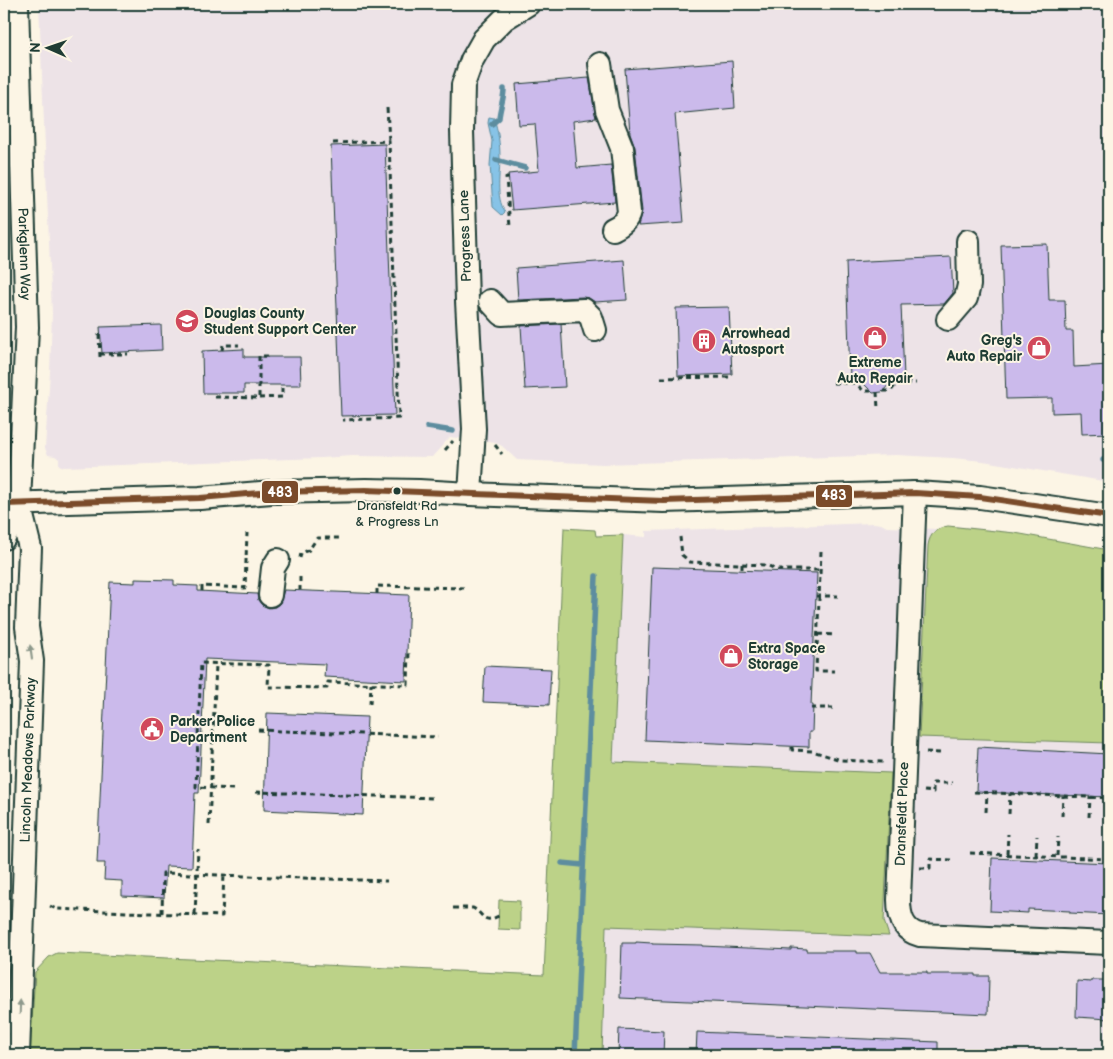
<svg xmlns="http://www.w3.org/2000/svg" width="1113" height="1059" font-family="'Balsamiq Sans',sans-serif">
  <style>
    .built { fill: #ede3e7 }
    .green { fill: #bcd288; stroke: #6e885e }
    .water { fill: #87c3e7; stroke: #5d8d9f }
    .lines { fill: none; stroke-linecap: round; stroke-linejoin: round }
    .stream { stroke: #5d8d9f; stroke-width: 5.5 }
    .building { fill: #cbbaeb; stroke: #1f3d34 }
    .minor-casing { stroke: #1f3d34; stroke-width: 26 }
    .path { stroke: #1f3d34; stroke-width: 3; stroke-dasharray: 5 4; stroke-linecap: butt }
    .minor { stroke: #fcf5e5; stroke-width: 22 }
    .bus-1-casing { stroke: #fcf5e5; stroke-width: 10 }
    .bus-1 { stroke: #7a4b2a; stroke-width: 6 }
    .oneway { fill: #8e998c }
    .bus-dot { fill: #1f3d34; stroke: #fcf5e5; stroke-width: 2 }
    .labels { text-anchor: middle; dominant-baseline: central; stroke-width: 4; stroke-linejoin: round; paint-order: stroke }
    .bus-label { font-size: 13px; fill: #1f3d34; stroke: #fcf5e5 }
    .street-label { font-size: 14px; fill: #1f3d34; stroke: #fcf5e5 }
    .poi-label { font-size: 14px; font-weight: bold; fill: #1f3d34; stroke: #fcf5e5; text-anchor: start }
    .line-badge { stroke: #fcf5e5; stroke-width: 2 }
    .badge-label { font-size: 14px; text-anchor: middle; font-weight: bold; fill: #fff }
  </style>
  <rect width="100%" height="100%" fill="#fcf5e5"/>
  <filter id="ink" filterUnits="userSpaceOnUse"><feTurbulence type="fractalNoise" baseFrequency=".02" numOctaves="2"/><feDisplacementMap in="SourceGraphic" scale="10" xChannelSelector="R" yChannelSelector="G"/><feConvolveMatrix kernelMatrix="1 2 1 2 8 2 1 2 1" color-interpolation-filters="sRGB"/></filter>
  <g filter="url(#ink)">
    <path class="built" d="M 39,4 L 1109,4 L 1109,482 L 983,461 L 953,458 L 896,455 L 603,464 L 517,460 L 502,446 L 496,443 L 450,437 L 432,457 L 353,456 L 321,458 L 64,467 L 59,465 L 59,459 L 55,456 L 48,455 L 45,448 L 50,372 L 52,313 Z
      M 874,523 L 881,524 L 887,527 L 937,529 L 944,527 L 955,526 L 984,529 L 1109,550 L 1109,1055 L 602,1055 L 606,926 L 623,535 L 646,537 L 646,531 Z"/>
    <path class="green" d="M 948,526 L 1015,533 L 1109,550 L 1109,743 L 919,737 L 928,545 C 930,534 936,528 948,526 Z
      M 564,528 L 595,530 L 596,536 L 623,535 L 613,762 L 891,773 L 884,921 L 889,936 L 606,926 L 602,1055 L 30,1055 L 35,972 L 49,957 L 57,953 L 544,975 Z
      M 499,900 L 520,901 L 520,930 L 498,929 Z"/>
    <path class="water" d="M 489,117 L 494,118 C 498,131 500,144 500,157 C 500,175 495,196 505,212 L 502,215 L 493,207 L 490,165 L 492,141 L 488,123 Z"/>
    <g class="lines">
      <path class="stream" d="M 492,124 L 499,118 C 500,107 504,99 504,89
        M 496,160 L 525,168
        M 427,427 L 453,431
        M 1103,460 L 1109,461
        M 562,863 L 583,865
        M 575,1055 L 596,576"/>
    </g>
    <path class="building" d="M 732,61 L 735,108 L 675,114 L 684,223 L 638,226 L 642,211 L 635,147 L 630,133 L 625,69 Z
      M 589,78 L 596,118 L 573,121 L 577,168 L 611,165 L 615,202 L 512,210 L 508,174 L 539,171 L 535,124 L 519,125 L 516,84 Z
      M 385,144 L 395,415 L 341,416 L 331,146 Z
      M 1047,244 L 1049,300 L 1065,300 L 1066,331 L 1073,331 L 1074,367 L 1109,365 L 1109,433 L 1082,434 L 1081,412 L 1052,413 L 1052,398 L 1006,399 L 1001,245 Z
      M 951,257 L 953,293 L 944,304 L 901,305 L 904,377 L 895,378 L 882,392 L 873,393 L 859,379 L 850,379 L 846,262 Z
      M 624,260 L 627,300 L 595,302 L 589,298 L 583,297 L 518,300 L 516,268 Z
      M 729,307 L 732,374 L 678,376 L 676,308 Z
      M 561,324 L 565,387 L 525,389 L 521,326 Z
      M 161,325 L 162,350 L 102,353 L 100,327 Z
      M 244,349 L 244,357 L 300,357 L 301,385 L 244,385 L 244,393 L 203,393 L 202,351 Z
      M 652,567 L 817,573 L 811,705 L 813,705 L 812,732 L 809,732 L 809,747 L 645,740 Z
      M 135,579 L 174,580 L 174,585 L 198,586 L 198,591 L 257,594 L 258,600 L 262,605 L 269,608 L 275,607 L 280,603 L 284,590 L 409,595 L 406,681 L 324,677 L 325,664 L 205,659 L 199,793 L 195,793 L 192,867 L 166,866 L 164,898 L 122,896 L 122,881 L 104,880 L 105,863 L 97,863 L 110,582 L 135,583 Z
      M 485,666 L 551,669 L 549,705 L 483,702 Z
      M 267,713 L 367,717 L 363,815 L 264,810 Z
      M 978,747 L 1109,754 L 1109,797 L 976,792 Z
      M 992,858 L 1109,863 L 1109,915 L 1070,913 L 1070,911 L 1028,909 L 1028,913 L 990,911 Z
      M 636,942 L 652,943 L 652,944 L 703,945 L 703,946 L 791,950 L 791,948 L 807,949 L 807,951 L 857,951 L 857,953 L 870,953 L 880,972 L 927,972 L 927,974 L 975,974 L 975,976 L 989,976 L 988,1014 L 620,998 L 622,943 L 636,943 Z
      M 1091,980 L 1108,980 L 1109,982 L 1109,1019 L 1076,1017 L 1077,981 L 1091,982 Z
      M 619,1029 L 664,1031 L 663,1055 L 618,1055 Z
      M 697,1032 L 938,1042 L 938,1055 L 696,1055 Z"/>
    <g class="lines">
      <g class="minor-casing">
        <g id="minor">
          <path id="s1" d="M 17,4 L 27,327 L 19,503 L 30,548 L 27,627 L 32,661 L 18,1055"/>
          <path d="M 600,64 L 607,110 L 622,148 L 629,212 C 627,221 621,225 613,229"/>
          <path d="M 490,301 L 502,314 L 584,310 L 591,317 L 595,330"/>
          <path d="M 948,319 L 966,298 L 969,285 L 968,241"/>
          <path d="M 915,493 L 899,900 C 899,916 903,931 920,935 L 1109,943"/>
          <path d="M 470,494 L 474,429 L 467,301 L 462,131 L 463,85 L 472,60 L 484,39 L 504,19 L 528,4"/>
          <path d="M 4,504 L 200,498 L 272,492 L 366,490 L 419,491 L 470,494 L 664,501 L 915,493 L 980,497 L 1109,516"/>
          <path d="M 4,538 L 19,503"/>
          <path d="M 270,595 L 273,568 L 278,560"/>
        </g>
      </g>
      <path class="path" d="M 387,108 L 389,141
        M 333,143 L 389,141 L 399,418 L 343,420
        M 509,178 L 506,178 L 510,227
        M 222,350 L 223,345 L 239,345
        M 99,354 L 128,354
        M 100,357 L 99,334 L 101,335
        M 661,378 L 732,377
        M 833,383 L 855,383 L 864,391 L 871,391
        M 883,391 L 891,391 L 897,383 L 916,383
        M 877,392 L 878,409
        M 215,397 L 259,398 L 259,356 L 269,356
        M 259,398 L 282,397 L 282,385
        M 495,445 L 502,454
        M 445,450 L 453,441
        M 680,537 L 682,555 L 690,562 L 766,565 L 778,570 L 820,570
        M 821,551 L 816,671 L 834,671
        M 300,558 L 301,553 L 309,550 L 317,538 L 341,538
        M 742,564 L 742,570
        M 300,577 L 300,590
        M 202,591 L 202,586 L 245,588 L 247,533
        M 377,594 L 377,586 L 466,588
        M 816,596 L 838,596
        M 818,634 L 836,635
        M 370,704 L 371,683
        M 811,708 L 833,708
        M 258,730 L 438,737
        M 792,747 L 792,750 L 812,751 L 841,760 L 883,762
        M 926,752 L 940,753
        M 233,789 L 196,787 L 201,663 L 269,665 L 268,687 L 327,688 L 328,682 L 408,685 L 409,650
        M 924,791 L 933,792 L 933,783 L 952,783
        M 256,792 L 435,798
        M 974,792 L 1109,798
        M 986,812 L 987,793
        M 1009,814 L 1010,794
        M 1062,816 L 1063,796
        M 1089,817 L 1090,797
        M 209,825 L 216,664
        M 970,853 L 1109,859
        M 1007,854 L 1008,834
        M 1036,855 L 1037,836
        M 1057,856 L 1058,837
        M 920,868 L 930,868 L 930,859 L 951,860
        M 50,906 L 56,909 L 222,916 L 224,875
        M 453,908 L 473,908 C 485,915 482,924 499,916
        M 162,913 L 163,873 L 387,881
        M 195,914 L 198,849"/>
      <use href="#minor" class="minor"/>
      <g class="bus-1-casing">
        <path id="bus-1" d="M 4,504 L 200,498 L 272,492 L 366,490 L 664,501 L 915,493 L 980,497 L 1109,516"/>
      </g>
      <use href="#bus-1" class="bus-1"/>
    </g>
    <defs><path id="oneway-solid" d="M-6-.8H1V-3.2L6.5 0L1 3.2V.8H-6Z" transform="scale(1.25)"/></defs>
    <g class="oneway">
      <use href="#oneway-solid" transform="translate(31 652) rotate(-98)"/>
      <use href="#oneway-solid" transform="translate(20 1007) rotate(-88)"/>
    </g>
  </g>
  <defs>
    <g id="school-disc" transform="scale(1.25)"><circle r="9.5" fill="#d1495b" stroke="#fcf5e5"/><path d="M0-5L7-2L0 1L-7-2ZM-4 1L0 2.5L4 1V4Q0 6-4 4Z" fill="#fff"/></g>
    <g id="shop-disc" transform="scale(1.25)"><circle r="9.5" fill="#d1495b" stroke="#fcf5e5"/><path d="M-5-2.5h2.3a2.7 3.5 0 0 1 5.4 0H5L5.5 6h-11ZM-1.5-2.5h3a1.5 2.3 0 0 0-3 0Z" fill="#fff"/></g>
    <g id="building-disc" transform="scale(1.25)"><circle r="9.5" fill="#d1495b" stroke="#fcf5e5"/><path d="M-4-6H4V6H1V3H-1V6H-4ZM-2.5-4.3h1.7v1.8h-1.7ZM.8-4.3h1.7v1.8H.8ZM-2.5-1h1.7V.8h-1.7ZM.8-1h1.7V.8H.8Z" fill="#fff"/></g>
    <g id="civic-disc" transform="scale(1.25)"><circle r="9.5" fill="#d1495b" stroke="#fcf5e5"/><path d="M-.6-6.5H3V-4.5H.6V-3L4-1V1h2V6H-6V1h2V-1L-.6-3ZM-1.2 2.5V6h2.4V2.5Z" fill="#fff"/></g>
  </defs>
  <g fill-rule="evenodd">
    <use href="#school-disc" x="187" y="321"/>
    <use href="#shop-disc" x="875" y="338"/>
    <use href="#building-disc" x="704" y="341"/>
    <use href="#shop-disc" x="1039" y="348"/>
    <use href="#shop-disc" x="731" y="656"/>
    <use href="#civic-disc" x="152" y="729"/>
  </g>
  <circle class="bus-dot" cx="397" cy="491" r="4.5"/>
  <g class="labels">
    <g class="bus-label">
      <text x="397" y="506">Dransfeldt Rd<tspan x="397" dy="16">&amp; Progress Ln</tspan></text>
    </g>
    <g class="street-label">
      <text transform="translate(465 236) rotate(-92)">Progress Lane</text>
      <text stroke="none"><textPath href="#s1" startOffset="250">Parkglenn Way</textPath></text>
      <text transform="translate(28 760) rotate(-88)">Lincoln Meadows Parkway</text>
      <text transform="translate(902 814) rotate(-88)">Dransfeldt Place</text>
    </g>
    <g class="poi-label">
      <text x="204" y="313">Douglas County<tspan x="204" dy="16">Student Support Center</tspan></text>
      <text x="722" y="333">Arrowhead<tspan x="722" dy="16">Autosport</tspan></text>
      <text x="1022" y="340" text-anchor="end">Greg's<tspan x="1022" dy="16">Auto Repair</tspan></text>
      <text x="875" y="362" text-anchor="middle">Extreme<tspan x="875" dy="16">Auto Repair</tspan></text>
      <text x="748" y="648">Extra Space<tspan x="748" dy="16">Storage</tspan></text>
      <text x="170" y="721">Parker Police<tspan x="170" dy="16">Department</tspan></text>
    </g>
  </g>
  <g class="line-badge">
    <rect x="261" y="480" width="38" height="24" rx="5" fill="#7a4b2a"/>
    <rect x="815" y="484" width="38" height="24" rx="5" fill="#7a4b2a"/>
  </g>
  <g class="badge-label">
    <text x="280" y="497">483</text>
    <text x="834" y="500">483</text>
  </g>
  <rect width="1113" height="1059" fill="none" stroke="#fcf5e5" stroke-width="20"/>
  <rect x="10" y="10" width="1093" height="1039" fill="none" stroke="#1f3d34" stroke-width="2" filter="url(#ink)"/>
  <g transform="translate(48 48) rotate(272)" stroke="#fcf5e5" stroke-width="4" paint-order="stroke">
  <path d="M0-4L9 19L0 12L-9 19Z" fill="#1f3d34"/>
  <text y="-8" font-size="14" font-weight="bold" text-anchor="middle" fill="#1f3d34">N</text>
  </g>
</svg>
